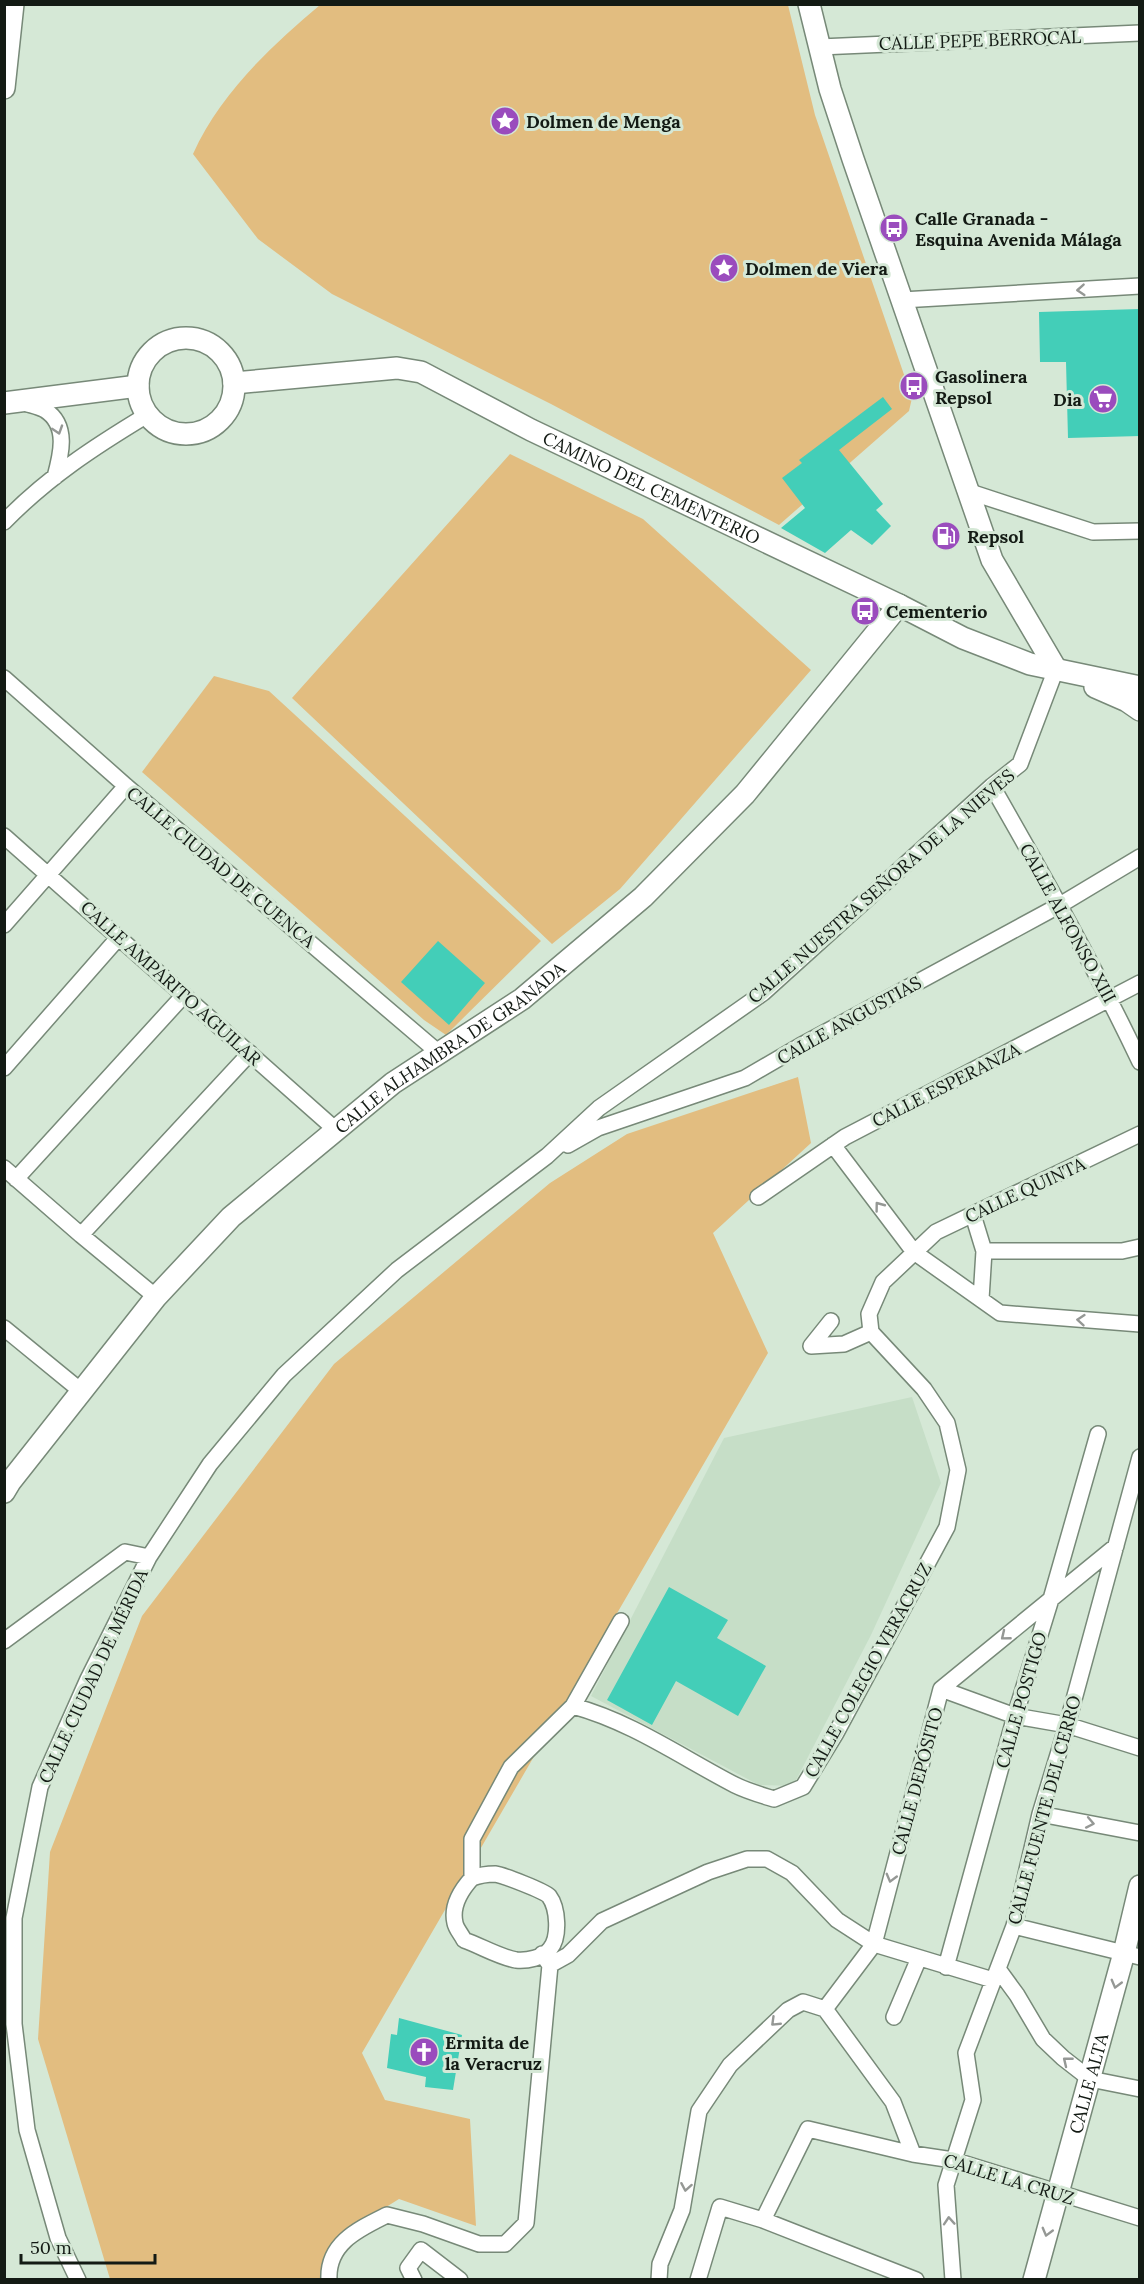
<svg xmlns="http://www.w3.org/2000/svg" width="1144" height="2284" font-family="Lora,serif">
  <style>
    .built { fill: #c6dec7 }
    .green { fill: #e2bd80 }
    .building { fill: #43ceb8 }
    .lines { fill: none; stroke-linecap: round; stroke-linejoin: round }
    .street-casing { stroke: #778978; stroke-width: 18 }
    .secondary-casing { stroke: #778978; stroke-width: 24 }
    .street { stroke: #fff; stroke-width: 15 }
    .secondary { stroke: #fff; stroke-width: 21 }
    .oneway { stroke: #959895 }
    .labels { text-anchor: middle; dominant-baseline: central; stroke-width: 6; stroke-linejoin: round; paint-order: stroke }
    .street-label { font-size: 18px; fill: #131a14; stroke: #d5e8d6 }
    .poi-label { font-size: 18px; font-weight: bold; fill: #131a14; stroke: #d5e8d6; text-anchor: start }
  </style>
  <rect width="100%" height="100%" fill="#d5e8d6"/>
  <path class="built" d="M 912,1397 L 941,1483 L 871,1635 L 793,1786 L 759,1785 L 591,1696 L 724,1438 Z"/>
  <path class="green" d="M 320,5 L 788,5 L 815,115 L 912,398 L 909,411 L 779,525 L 551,404 L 332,294 L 258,239 L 193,154 C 220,94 270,47 320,5 Z
    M 510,454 L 643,519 L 811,670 L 620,889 L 552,944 L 292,698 Z
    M 214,676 L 269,691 L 541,941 L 446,1035 L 424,1020 L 142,772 Z
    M 798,1077 L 811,1143 L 713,1233 L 768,1353 L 362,2053 L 385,2100 L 470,2119 L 476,2226 L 399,2199 L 354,2227 L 321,2279 L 110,2279 L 38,2039 L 50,1852 L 142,1616 L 334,1364 L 550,1183 L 627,1134 Z"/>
  <path class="building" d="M 1140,309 L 1140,436 L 1068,438 L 1066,362 L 1040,362 L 1039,312 Z
    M 883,397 L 892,409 L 839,450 L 883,504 L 876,510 L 891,526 L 872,545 L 851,530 L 825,553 L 781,528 L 805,508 L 782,478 L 802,463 L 799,460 Z
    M 438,941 L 485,983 L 449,1025 L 401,982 Z
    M 669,1587 L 728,1620 L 717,1638 L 766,1666 L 738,1716 L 676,1681 L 652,1725 L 607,1700 Z
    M 399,2018 L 462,2035 L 453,2090 L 425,2087 L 426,2077 L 387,2068 L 391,2034 L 397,2035 Z"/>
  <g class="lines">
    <g class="street-casing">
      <path id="street" d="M 820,47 L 1140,33
        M 902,300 L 1140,286
        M 22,402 C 29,405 38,406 45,410 C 69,425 61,455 55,477
        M 967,491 L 1093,532 L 1140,531
        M 4,522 C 48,477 94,447 147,415
        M 4,678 L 126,786 L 439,1053
        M 992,786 C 1044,877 1095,967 1140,1062
        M 4,836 L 336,1130
        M 4,925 L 126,786
        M 4,1068 L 119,937
        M 568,1145 L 598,1128 L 745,1078 L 800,1046 L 1060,905 L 1140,857
        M 833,1145 L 914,1252 L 1000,1313 L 1140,1324
        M 4,1168 L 81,1235 L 156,1297
        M 16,1179 L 184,995
        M 758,1197 L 845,1137 L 1140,983
        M 973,1215 L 984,1251 L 981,1299
        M 81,1235 L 250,1053
        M 984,1251 L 1122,1251 L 1140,1247
        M 831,1321 L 811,1346 L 844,1344 L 871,1332
        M 4,1328 L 81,1391
        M 621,1621 L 573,1706 C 632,1722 681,1757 735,1785 C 747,1791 761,1795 774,1799 L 803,1787 L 836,1733 L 947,1527 L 958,1470 L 947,1423 L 924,1389 L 871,1332 L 869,1314 L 883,1282 L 936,1232 L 1140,1134
        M 4,1641 L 125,1552 L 149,1557
        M 941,1689 L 1015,1716 L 1067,1725 L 1140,1748
        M 1040,1814 L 1140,1833
        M 472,1878 C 480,1875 486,1874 495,1874 C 503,1875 544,1891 549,1896 C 558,1908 560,1937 550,1949 C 543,1958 527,1961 516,1960 C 499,1957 481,1946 464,1940 C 462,1935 456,1929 455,1923 C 451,1906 462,1889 472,1878 L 472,1839 L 511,1767 L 573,1706
        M 1014,1926 L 1140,1957
        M 550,1965 L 568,1955 L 602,1921 L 708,1872 L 747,1859 L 767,1859 L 792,1873 L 837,1920 L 874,1944 L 993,1980
        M 946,1967 L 1015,1716 L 1051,1599 L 1098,1434
        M 998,1969 L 1017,1995 L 1043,2039 L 1063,2058 L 1090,2079 L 1140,2089
        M 825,2009 L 874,1944 L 941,1689 L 1116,1546
        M 825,2009 L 893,2102 L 913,2154
        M 894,2017 L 919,1958
        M 763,2220 L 808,2129 L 913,2154 L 953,2160 L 1140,2218
        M 78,2280 L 58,2238 L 27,2130 L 14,2024 L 14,1918 L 40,1787 L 88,1679 L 149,1557 L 210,1464 L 284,1375 L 397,1270 L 547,1156 L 599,1108 L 763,993 L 992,786 L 1020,764 L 1056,669
        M 329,2280 C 327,2243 359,2229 387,2215 L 423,2224 L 479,2244 L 505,2244 L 526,2223 L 550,1965 L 542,1954
        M 414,2280 L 408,2268 L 421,2250 L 460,2280
        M 659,2280 L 660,2264 L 682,2210 L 699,2111 L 730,2065 L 788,2010 L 803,2002 L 825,2009
        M 698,2280 L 720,2207 L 763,2220 L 916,2280
        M 953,2280 L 946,2185 L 973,2100 L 966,2053 L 1014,1926 L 1040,1814 L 1067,1725 L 1140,1457"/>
    </g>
    <g class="secondary-casing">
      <g id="secondary">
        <path d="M 809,4 L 830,89 L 853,159 L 992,560 L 1056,669"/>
        <path d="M 4,88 L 13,4"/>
        <circle cx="186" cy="386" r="48"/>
        <path id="s1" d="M 234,383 L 397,368 L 421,372 L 531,430 L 899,605 L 963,638 L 1030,664 L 1140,687"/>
        <path d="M 4,403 L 138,386"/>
        <path d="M 1095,687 L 1127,701 L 1140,710"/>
        <path id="s2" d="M 4,1492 L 10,1482 L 156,1297 L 231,1217 L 393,1083 L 522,999 L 643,897 L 745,794 L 899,605"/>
        <path id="s3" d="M 1034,2280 L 1124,1953 L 1140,1886"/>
      </g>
    </g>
    <use href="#street" class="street"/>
    <use href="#secondary" class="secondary"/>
  </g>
  <defs><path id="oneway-chevron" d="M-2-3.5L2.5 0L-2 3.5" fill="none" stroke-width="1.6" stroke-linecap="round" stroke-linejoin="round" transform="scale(1.5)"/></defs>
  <g class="oneway">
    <use href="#oneway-chevron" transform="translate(1081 290) rotate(176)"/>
    <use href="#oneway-chevron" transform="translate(58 430) rotate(72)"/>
    <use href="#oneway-chevron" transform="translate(879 1206) rotate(-127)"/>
    <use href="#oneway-chevron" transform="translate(1081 1320) rotate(-175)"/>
    <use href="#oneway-chevron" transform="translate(1005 1636) rotate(141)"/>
    <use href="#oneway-chevron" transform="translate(1090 1823) rotate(11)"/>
    <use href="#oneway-chevron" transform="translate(891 1878) rotate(105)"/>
    <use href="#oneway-chevron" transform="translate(1116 1984) rotate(105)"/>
    <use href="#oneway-chevron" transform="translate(775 2022) rotate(136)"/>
    <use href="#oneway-chevron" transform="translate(1067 2061) rotate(-141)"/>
    <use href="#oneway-chevron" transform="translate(686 2187) rotate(100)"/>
    <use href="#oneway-chevron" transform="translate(949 2221) rotate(-94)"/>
    <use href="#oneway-chevron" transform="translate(1047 2232) rotate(105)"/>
  </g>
  <defs>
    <g id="sight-disc" transform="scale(1.5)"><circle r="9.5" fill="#9a4cbd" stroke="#d5e8d6"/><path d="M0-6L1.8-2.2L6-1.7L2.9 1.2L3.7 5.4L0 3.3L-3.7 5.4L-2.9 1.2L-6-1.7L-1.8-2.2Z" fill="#fff"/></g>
    <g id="bus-disc" transform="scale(1.5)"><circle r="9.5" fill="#9a4cbd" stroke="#d5e8d6"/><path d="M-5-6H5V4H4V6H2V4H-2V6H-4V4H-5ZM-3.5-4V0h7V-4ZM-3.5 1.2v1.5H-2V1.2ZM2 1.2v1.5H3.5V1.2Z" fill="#fff"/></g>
    <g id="supermarket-disc" transform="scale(1.5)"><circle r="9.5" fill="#9a4cbd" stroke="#d5e8d6"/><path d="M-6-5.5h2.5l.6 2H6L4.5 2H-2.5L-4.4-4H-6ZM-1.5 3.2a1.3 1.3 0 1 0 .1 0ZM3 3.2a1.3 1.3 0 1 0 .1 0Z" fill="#fff"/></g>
    <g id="fuel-disc" transform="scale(1.5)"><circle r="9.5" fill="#9a4cbd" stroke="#d5e8d6"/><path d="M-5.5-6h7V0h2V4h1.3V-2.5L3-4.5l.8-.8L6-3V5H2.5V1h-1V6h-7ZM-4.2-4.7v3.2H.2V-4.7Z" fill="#fff"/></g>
    <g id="church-disc" transform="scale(1.5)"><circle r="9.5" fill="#9a4cbd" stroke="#d5e8d6"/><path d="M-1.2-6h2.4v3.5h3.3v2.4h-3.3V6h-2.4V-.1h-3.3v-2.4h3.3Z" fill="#fff"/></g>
  </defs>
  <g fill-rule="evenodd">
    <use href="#sight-disc" x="505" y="121"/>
    <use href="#bus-disc" x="894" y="228"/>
    <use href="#sight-disc" x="724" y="268"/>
    <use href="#bus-disc" x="914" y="386"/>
    <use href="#supermarket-disc" x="1103" y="399"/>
    <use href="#fuel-disc" x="946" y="536"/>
    <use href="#bus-disc" x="865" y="611"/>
    <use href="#church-disc" x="424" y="2052"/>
  </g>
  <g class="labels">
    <g class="street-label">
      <text transform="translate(980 40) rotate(-2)">CALLE PEPE BERROCAL</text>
      <text stroke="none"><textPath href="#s1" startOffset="446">CAMINO DEL CEMENTERIO</textPath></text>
      <text transform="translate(221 867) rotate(40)">CALLE CIUDAD DE CUENCA</text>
      <text transform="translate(881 886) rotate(-41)">CALLE NUESTRA SEÑORA DE LA NIEVES</text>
      <text transform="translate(1068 923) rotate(61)">CALLE ALFONSO XIII</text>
      <text transform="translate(171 983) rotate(42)">CALLE AMPARITO AGUILAR</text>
      <text transform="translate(849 1020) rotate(-29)">CALLE ANGUSTIAS</text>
      <text stroke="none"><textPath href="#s2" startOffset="634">CALLE ALHAMBRA DE GRANADA</textPath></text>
      <text transform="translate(946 1085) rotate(-27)">CALLE ESPERANZA</text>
      <text transform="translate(1025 1190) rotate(-25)">CALLE QUINTA</text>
      <text transform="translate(868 1670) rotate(-61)">CALLE COLEGIO VERACRUZ</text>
      <text transform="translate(93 1676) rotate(-65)">CALLE CIUDAD DE MÉRIDA</text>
      <text transform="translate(1021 1700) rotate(-74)">CALLE POSTIGO</text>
      <text transform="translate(917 1781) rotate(-75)">CALLE DEPÓSITO</text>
      <text transform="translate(1044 1810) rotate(-75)">CALLE FUENTE DEL CERRO</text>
      <text stroke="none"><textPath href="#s3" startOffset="204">CALLE ALTA</textPath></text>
      <text transform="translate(1009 2179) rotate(17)">CALLE LA CRUZ</text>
    </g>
    <g class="poi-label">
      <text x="526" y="121">Dolmen de Menga</text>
      <text x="915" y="218">Calle Granada -<tspan x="915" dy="21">Esquina Avenida Málaga</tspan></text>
      <text x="745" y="268">Dolmen de Viera</text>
      <text x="935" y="376">Gasolinera<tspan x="935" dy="21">Repsol</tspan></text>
      <text x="1082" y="399" text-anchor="end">Dia</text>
      <text x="967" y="536">Repsol</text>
      <text x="886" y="611">Cementerio</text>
      <text x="445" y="2042">Ermita de<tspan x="445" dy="21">la Veracruz</tspan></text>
    </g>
  </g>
  <rect width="1144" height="2284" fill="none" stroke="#131a14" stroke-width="12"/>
  <path d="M21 2254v9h134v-9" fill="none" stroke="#131a14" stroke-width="3"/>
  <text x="30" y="2254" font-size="18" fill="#131a14" stroke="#d5e8d6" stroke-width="4.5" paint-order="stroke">50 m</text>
</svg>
